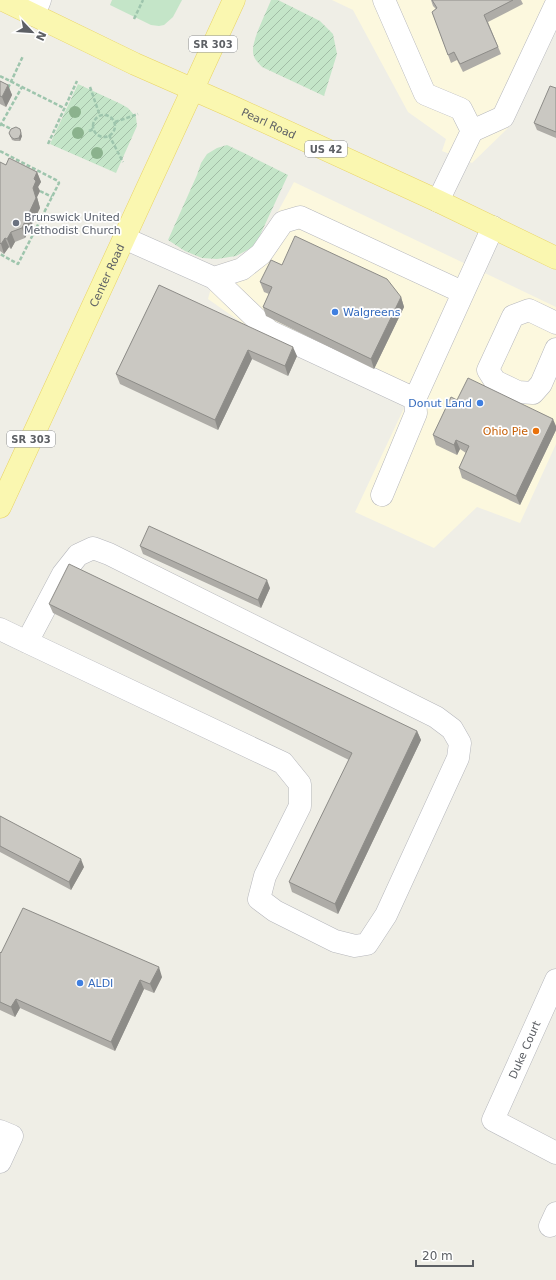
<svg xmlns="http://www.w3.org/2000/svg" width="556" height="1280" font-family="'DejaVu Sans',sans-serif">
  <style>
    .commercial { fill: #fcf8de }
    .green { fill: #c4e5c8 }
    .garden { fill: url(#garden-furrows) }
    .lines { fill: none; stroke-linecap: round; stroke-linejoin: round }
    .minor-casing { stroke: #b6b7bc; stroke-width: 23 }
    .major-casing { stroke: #e9d465; stroke-width: 23 }
    .path { stroke: #9ec5ad; stroke-width: 2.5; stroke-dasharray: 4 2; stroke-linecap: butt }
    .minor { stroke: #fff; stroke-width: 22 }
    .major { stroke: #faf7b0; stroke-width: 22 }
    .tree { fill: #8bb28d }
    .wall { fill: #aeaca7 }
    .shaded-wall { fill: #8d8c88 }
    .building { fill: #cac8c2; stroke: #8d8c88 }
    .worship-dot { fill: #6b7280; stroke: #fff; stroke-width: 1.5 }
    .shop-dot { fill: #3f7fe0; stroke: #fff; stroke-width: 1.5 }
    .food-dot { fill: #e8710a; stroke: #fff; stroke-width: 1.5 }
    .labels { text-anchor: middle; dominant-baseline: central; stroke-width: 3.5; stroke-linejoin: round; paint-order: stroke }
    .shield { fill: #fff; stroke: #8e9093; stroke-width: 1 }
    .shield-label { font-size: 10px; font-weight: bold; fill: #5d6065 }
    .street-label { font-size: 11px; fill: #5d6065; stroke: #fff }
    .worship-label { font-size: 11px; fill: #5b616d; stroke: #fff; text-anchor: start }
    .shop-label { font-size: 11px; fill: #366cbe; stroke: #fff; text-anchor: start }
    .food-label { font-size: 11px; fill: #c56008; stroke: #fff; text-anchor: end }
  </style>
  <defs>
    <pattern id="garden-furrows" width="10" height="10" patternUnits="userSpaceOnUse"><rect width="10" height="10" fill="#c4e5c8"/><path d="M-1 1l2-2M0 10L10 0M9 11l2-2" fill="none" stroke="#a2bda6"/></pattern>
  </defs>
  <rect width="100%" height="100%" fill="#efeee6"/>
  <path class="commercial" d="M 332,0 L 556,0 L 556,25 L 508,128 L 472,163 L 442,151 L 446,139 L 408,112 L 353,10 Z
    M 294,182 L 556,307 L 556,444 L 520,523 L 477,507 L 434,548 L 355,512 L 405,406 L 252,330 L 208,299 L 217,265 L 256,252 Z"/>
  <path class="green" d="M 112,0 L 182,0 L 173,17 L 164,25 L 159,26 L 151,25 L 110,5 Z"/>
  <path class="garden" d="M 271,0 L 278,0 L 320,21 L 333,34 L 337,54 L 324,96 L 262,67 C 257,62 253,58 253,51 C 252,40 267,11 271,0 Z
    M 78,84 L 121,104 L 128,108 L 136,117 L 137,126 L 116,173 L 50,144 Z
    M 227,145 L 244,153 L 288,175 L 255,246 L 236,256 L 217,259 L 202,258 L 185,251 L 168,240 L 197,175 L 201,163 L 207,154 L 217,148 Z"/>
  <g class="lines">
    <g class="minor-casing">
      <path id="minor" d="M 384,0 L 425,94 L 461,109 L 472,131
        M 34,15 L 40,0
        M 438,201 L 472,131 L 503,117 L 556,4
        M 124,238 L 214,278 L 242,269 L 261,254 L 283,222 L 300,217 L 462,292
        M 214,278 L 269,331 L 415,399
        M 556,323 L 529,310 L 513,316 L 488,370 L 495,381 L 518,392 L 533,393 L 541,384 L 556,349
        M 382,495 L 416,413 L 415,399 L 493,227
        M 0,629 L 27,642 L 283,763 L 300,784 L 300,806 L 265,876 L 259,899 L 275,911 L 335,941 L 355,946 L 367,944 L 386,915 L 458,758 L 460,743 L 452,729 L 436,717 L 109,554 L 93,548 L 78,555 L 63,574 L 27,642
        M 556,980 L 493,1120 L 556,1153
        M 0,1131 L 12,1136 L 0,1162
        M 550,1226 L 556,1213"/>
    </g>
    <g class="major-casing">
      <g id="major">
        <path id="s1" d="M 3,0 L 135,64 L 233,107 L 438,201 L 556,258"/>
        <path id="s2" d="M 0,507 L 234,0"/>
      </g>
    </g>
    <path class="path" d="M 134,19 L 143,0
      M 0,76 L 64,108
      M 90,87 L 100,116
      M 8,88 L 23,56
      M93 126a11 11 0 1 1 22 0a11 11 0 1 1-22 0Z
      M 115,122 L 138,114
      M 1,124 L 13,130
      M 0,126 L 22,87
      M 89,131 L 94,129
      M 109,135 L 123,162
      M 48,144 L 77,81
      M 0,151 L 58,181 L 59,183 L 18,264 L 0,254
      M 40,191 L 52,197"/>
    <use href="#minor" class="minor"/>
    <use href="#major" class="major"/>
  </g>
  <g class="tree">
    <circle cx="75" cy="112" r="6"/>
    <circle cx="78" cy="133" r="6"/>
    <circle cx="97" cy="153" r="6"/>
  </g>
  <path class="wall" d="M 431,0 L 521,0 L 523,4 L 488,22 L 501,54 L 463,72 L 457,60 L 451,63 L 432,12 L 436,9 L 433,6 Z
    M 0,81 L 8,85 L 12,95 L 6,107 L 0,104 Z
    M 556,88 L 556,138 L 537,130 L 534,123 Z
    M 9,133 L 22,136 L 20,141 L 15,141 L 12,140 Z
    M 0,162 L 6,165 L 37,172 L 41,182 L 38,187 L 40,191 L 37,197 L 40,208 L 25,238 L 15,242 L 11,249 L 9,247 L 4,254 L 0,251 Z
    M 282,265 L 401,297 L 404,307 L 374,369 L 266,316 L 263,307 L 269,294 L 264,292 L 260,282 Z
    M 159,285 L 297,356 L 288,376 L 252,359 L 218,430 L 120,384 L 116,374 Z
    M 457,400 L 556,426 L 556,430 L 520,505 L 462,478 L 459,468 L 466,453 L 460,449 L 457,455 L 436,445 L 433,435 Z
    M 140,546 L 270,588 L 261,608 L 143,554 Z
    M 49,604 L 417,731 L 421,740 L 338,914 L 292,892 L 289,882 L 349,760 L 53,613 Z
    M 0,816 L 84,867 L 71,890 L 0,852 Z
    M 0,952 L 162,977 L 154,993 L 144,989 L 115,1051 L 20,1008 L 15,1017 L 0,1010 Z"/>
  <path class="shaded-wall" d="M 8,85 L 12,95 L 6,107 L 2,97 Z
    M 20,129 L 22,136 L 20,141 L 19,138 Z
    M 37,172 L 41,182 L 38,187 L 40,191 L 37,197 L 40,208 L 25,238 L 22,228 L 33,188 L 34,179 Z
    M 11,232 L 15,242 L 11,249 L 7,239 Z
    M 5,238 L 9,247 L 4,254 L 1,244 Z
    M 401,297 L 404,307 L 374,369 L 371,359 Z
    M 293,347 L 297,356 L 288,376 L 285,366 Z
    M 248,350 L 252,359 L 218,430 L 215,420 Z
    M 553,419 L 556,426 L 556,430 L 520,505 L 516,496 Z
    M 456,440 L 460,449 L 457,455 L 454,445 Z
    M 267,580 L 270,588 L 261,608 L 258,600 Z
    M 417,731 L 421,740 L 338,914 L 335,904 Z
    M 81,859 L 84,867 L 71,890 L 69,882 Z
    M 159,967 L 162,977 L 154,993 L 150,984 Z
    M 140,980 L 144,989 L 115,1051 L 111,1042 Z
    M 16,999 L 20,1008 L 15,1017 L 11,1007 Z"/>
  <path class="building" d="M 432,0 L 513,0 L 484,15 L 498,47 L 460,64 L 454,52 L 448,55 L 432,12 L 437,8 Z
    M 0,81 L 8,85 L 2,97 L 0,96 Z
    M 550,86 L 556,88 L 556,132 L 534,123 Z
    M 16,127 L 20,129 L 21,133 L 19,138 L 14,139 L 11,137 L 9,133 L 11,129 Z
    M 9,158 L 37,172 L 34,179 L 36,181 L 33,188 L 36,198 L 22,228 L 11,232 L 7,239 L 5,238 L 1,244 L 0,243 L 0,162 L 6,165 Z
    M 295,236 L 387,279 L 401,297 L 371,359 L 263,307 L 272,287 L 260,282 L 271,260 L 282,265 Z
    M 159,285 L 293,347 L 285,366 L 248,350 L 215,420 L 116,374 Z
    M 468,378 L 553,419 L 516,496 L 459,468 L 469,446 L 456,440 L 454,445 L 433,435 L 451,397 L 457,400 Z
    M 149,526 L 267,580 L 258,600 L 140,546 Z
    M 69,564 L 417,731 L 335,904 L 289,882 L 352,753 L 49,604 Z
    M 0,816 L 81,859 L 69,882 L 0,846 Z
    M 23,908 L 159,967 L 150,984 L 140,980 L 111,1042 L 16,999 L 11,1007 L 0,1002 L 0,952 L 1,953 Z"/>
  <circle class="worship-dot" cx="16" cy="223" r="4"/>
  <g class="shop-dot">
    <circle cx="335" cy="312" r="4"/>
    <circle cx="480" cy="403" r="4"/>
    <circle cx="80" cy="983" r="4"/>
  </g>
  <circle class="food-dot" cx="536" cy="431" r="4"/>
  <g class="labels">
    <g class="shield">
      <rect x="189" y="36" width="48" height="16" rx="3"/>
      <rect x="305" y="141" width="42" height="16" rx="3"/>
      <rect x="7" y="431" width="48" height="16" rx="3"/>
    </g>
    <g class="shield-label">
      <text x="213" y="44">SR 303</text>
      <text x="326" y="149">US 42</text>
      <text x="31" y="439">SR 303</text>
    </g>
    <g class="street-label">
      <text stroke="none"><textPath href="#s1" startOffset="293">Pearl Road</textPath></text>
      <text stroke="none"><textPath href="#s2" startOffset="255">Center Road</textPath></text>
      <text transform="translate(525 1050) rotate(-66)">Duke Court</text>
    </g>
    <g class="worship-label">
      <text x="24" y="217">Brunswick United<tspan x="24" dy="13">Methodist Church</tspan></text>
    </g>
    <g class="shop-label">
      <text x="343" y="312">Walgreens</text>
      <text x="472" y="403" text-anchor="end">Donut Land</text>
      <text x="88" y="983">ALDI</text>
    </g>
    <g class="food-label">
      <text x="528" y="431">Ohio Pie</text>
    </g>
  </g>
  <g transform="translate(32 32) rotate(115)" stroke="#ffffff" stroke-width="3" paint-order="stroke">
  <path d="M0-3L7 15L0 10L-7 15Z" fill="#5d6065"/>
  <text y="-6" font-size="11" font-weight="bold" text-anchor="middle" fill="#5d6065">N</text>
  </g>
  <path d="M416 1260v6h57v-6" fill="none" stroke="#5d6065" stroke-width="2"/>
  <text x="422" y="1260" font-size="12" fill="#5d6065" stroke="#ffffff" stroke-width="3" paint-order="stroke">20 m</text>
</svg>
